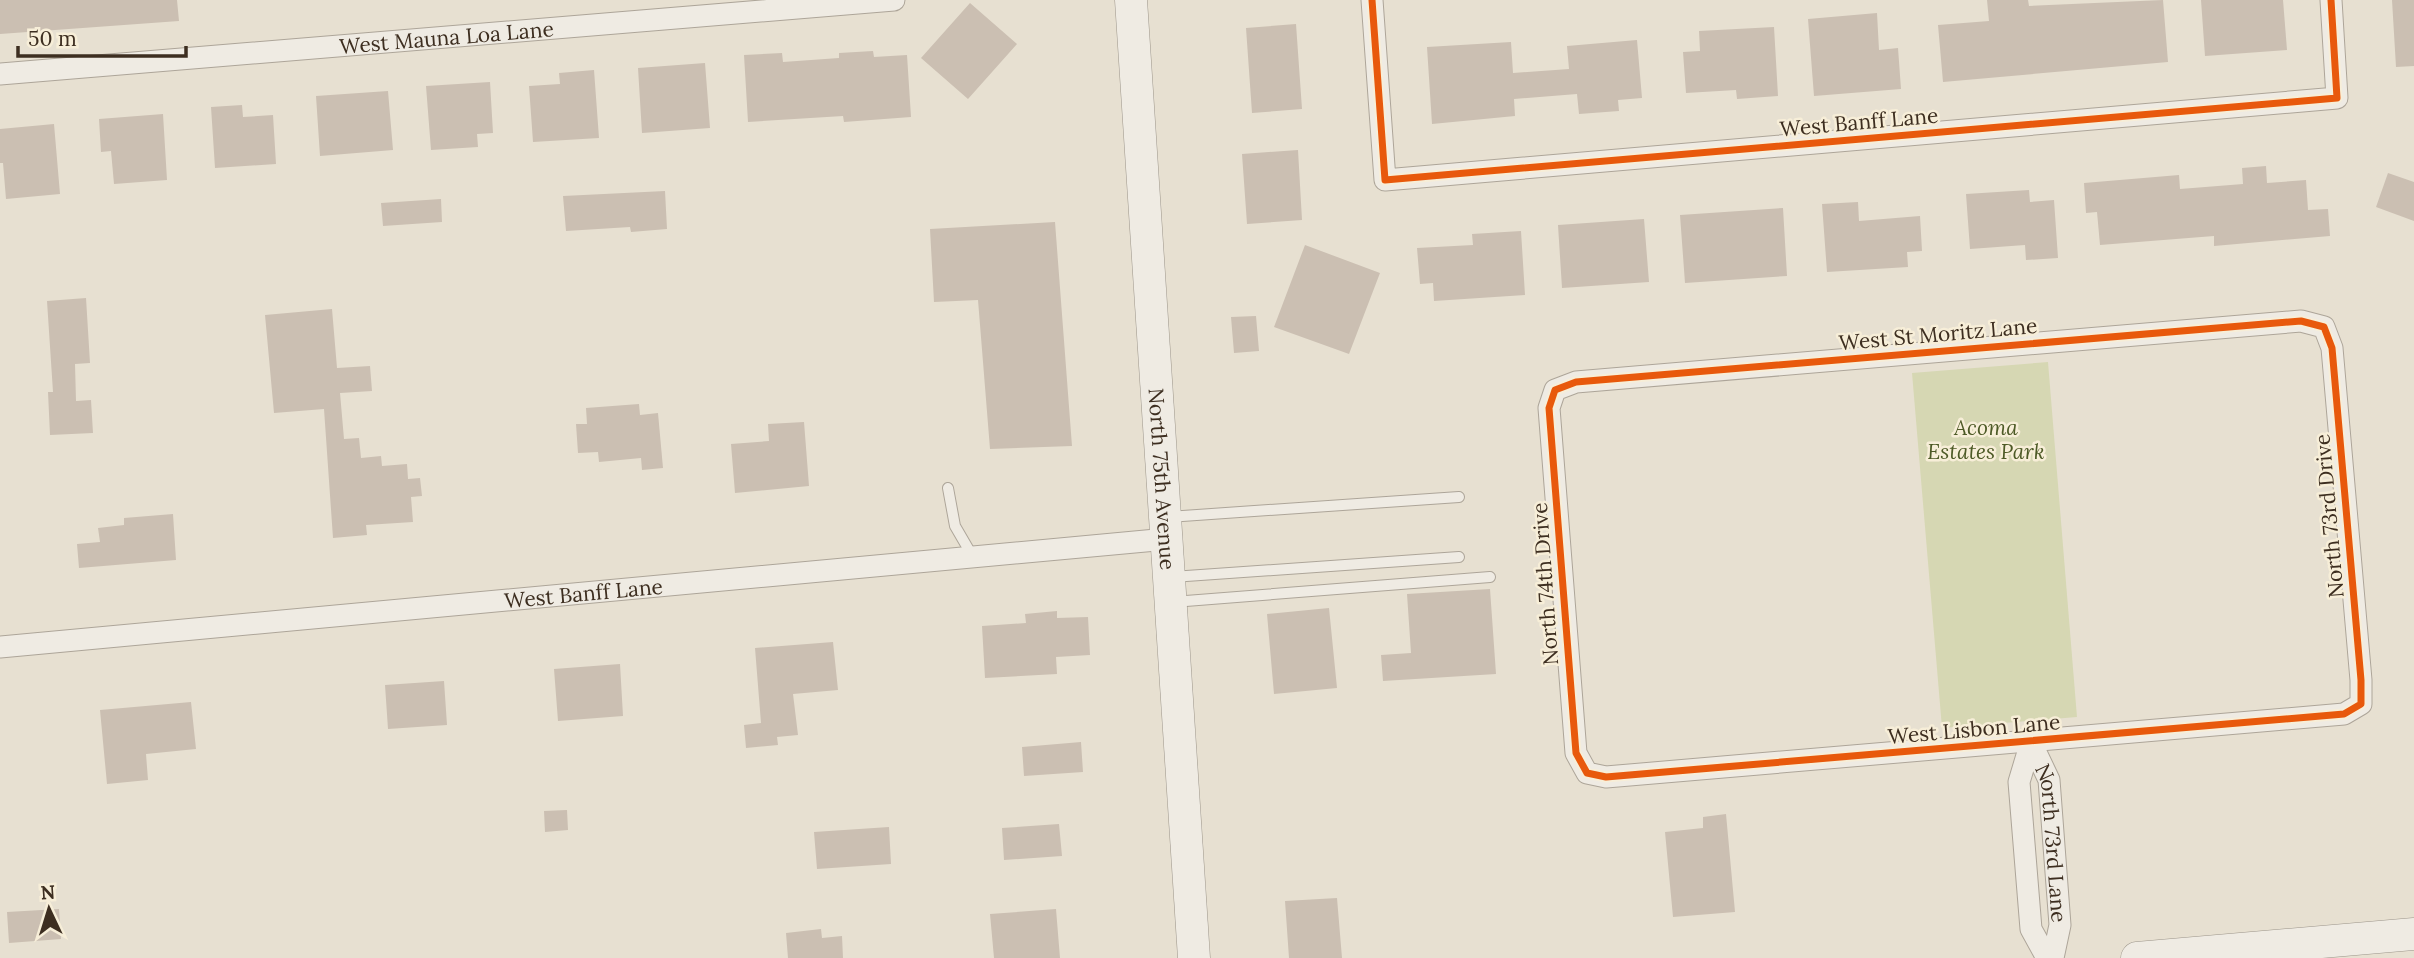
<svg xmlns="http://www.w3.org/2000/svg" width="2414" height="958" font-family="Lora,serif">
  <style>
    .green { fill: #d6d7b3 }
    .building { fill: #cbbfb2 }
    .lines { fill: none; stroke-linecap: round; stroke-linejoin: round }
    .lane-casing { stroke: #ada599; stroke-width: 12 }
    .street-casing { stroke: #ada599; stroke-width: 23 }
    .secondary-casing { stroke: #9c958a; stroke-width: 33 }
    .lane { stroke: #efebe3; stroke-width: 10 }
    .street { stroke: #efebe3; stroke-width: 21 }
    .secondary { stroke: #efebe3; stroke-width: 32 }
    .cycleway-casing { stroke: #f7eed8; stroke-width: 11 }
    .cycleway { stroke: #e8590c; stroke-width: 7 }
    .labels { text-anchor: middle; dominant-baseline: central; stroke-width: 5; stroke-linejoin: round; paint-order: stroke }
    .street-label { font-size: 21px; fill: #3d2e20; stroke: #f7eed8 }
    .park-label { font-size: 21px; font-style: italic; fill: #4d5a26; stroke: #f7eed8 }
  </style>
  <rect width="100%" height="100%" fill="#e7e0d1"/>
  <path class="green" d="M 2048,362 L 2077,717 L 1942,728 L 1912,373 Z"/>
  <path class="building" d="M 0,0 L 177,0 L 179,21 L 0,34 Z
    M 1987,0 L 2028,0 L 2029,6 L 2163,0 L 2168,62 L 1943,82 L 1938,25 L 1989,21 Z
    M 2201,0 L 2283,0 L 2287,50 L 2205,56 Z
    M 2392,0 L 2414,0 L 2414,66 L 2396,67 Z
    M 970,3 L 1017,44 L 968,99 L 921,58 Z
    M 1877,13 L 1879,50 L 1898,48 L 1901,89 L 1814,96 L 1808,19 Z
    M 1296,24 L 1302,109 L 1252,113 L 1246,28 Z
    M 1774,27 L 1778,96 L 1737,99 L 1736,90 L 1686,93 L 1683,52 L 1700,51 L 1699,31 Z
    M 1637,40 L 1642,98 L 1618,100 L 1619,111 L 1579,114 L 1577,94 L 1514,99 L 1515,116 L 1432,124 L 1427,47 L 1511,42 L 1513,73 L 1569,69 L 1567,46 Z
    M 873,51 L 874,57 L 907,55 L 911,117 L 844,122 L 843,116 L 748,122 L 744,55 L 782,53 L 783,62 L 839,58 L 839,53 Z
    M 705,63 L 710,128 L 642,133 L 638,68 Z
    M 594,70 L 599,138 L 533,142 L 529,86 L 560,84 L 559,73 Z
    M 490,82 L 493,133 L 477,134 L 478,147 L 431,150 L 426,86 Z
    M 388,91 L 393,150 L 320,156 L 316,96 Z
    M 242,105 L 243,117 L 273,115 L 276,164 L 215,168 L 211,107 Z
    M 163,114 L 167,180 L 114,184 L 111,151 L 101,152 L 99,119 Z
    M 54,124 L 60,194 L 6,199 L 3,163 L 0,163 L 0,129 Z
    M 1298,150 L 1302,220 L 1247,224 L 1242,154 Z
    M 2266,166 L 2267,183 L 2306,180 L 2308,210 L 2328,209 L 2330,236 L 2214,246 L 2214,236 L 2100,245 L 2097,212 L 2086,213 L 2084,183 L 2179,175 L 2180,189 L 2243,184 L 2242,168 Z
    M 2388,173 L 2414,182 L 2414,221 L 2376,207 Z
    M 2029,190 L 2030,202 L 2054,200 L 2058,258 L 2026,260 L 2025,245 L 1970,249 L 1966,194 Z
    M 665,191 L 667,229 L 631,232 L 630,227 L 566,231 L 563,196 Z
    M 441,199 L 442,222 L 383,226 L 381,203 Z
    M 1858,202 L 1859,221 L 1920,216 L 1922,251 L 1907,252 L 1908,267 L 1827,272 L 1822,204 Z
    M 1783,208 L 1787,276 L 1685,283 L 1680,215 Z
    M 1644,219 L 1649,282 L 1562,288 L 1558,225 Z
    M 1055,222 L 1072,446 L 990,449 L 978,300 L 934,302 L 930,229 Z
    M 1521,231 L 1525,295 L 1434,301 L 1433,283 L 1420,284 L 1417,248 L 1473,245 L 1472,234 Z
    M 1305,245 L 1380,273 L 1349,354 L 1274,327 Z
    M 86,298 L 90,363 L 75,364 L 76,401 L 91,400 L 93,433 L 50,435 L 48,392 L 53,392 L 47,301 Z
    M 332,309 L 337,368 L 370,366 L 372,391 L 340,393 L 344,439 L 359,438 L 361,458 L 381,456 L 382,466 L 407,464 L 408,479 L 420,478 L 422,496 L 411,497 L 413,522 L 366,525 L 367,535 L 333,538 L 324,409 L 274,413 L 265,315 Z
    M 1256,316 L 1259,351 L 1234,353 L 1231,317 Z
    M 639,404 L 640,415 L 658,413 L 663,468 L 642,470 L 641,458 L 599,462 L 598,452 L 578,453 L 576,424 L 587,424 L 586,408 Z
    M 804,422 L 809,486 L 735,493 L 731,444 L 769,441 L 768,424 Z
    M 173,514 L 176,560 L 79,568 L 77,544 L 100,542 L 98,528 L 124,525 L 124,518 Z
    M 1490,589 L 1496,674 L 1383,681 L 1381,655 L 1411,653 L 1407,594 Z
    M 1329,608 L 1337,688 L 1274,694 L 1267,614 Z
    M 1057,611 L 1057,618 L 1088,617 L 1090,655 L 1056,657 L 1057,674 L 985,678 L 982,626 L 1026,623 L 1025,614 Z
    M 833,642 L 838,690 L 793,694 L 798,735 L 777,737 L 778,745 L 746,748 L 744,725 L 761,723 L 755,648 Z
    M 620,664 L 623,716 L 558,721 L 554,669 Z
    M 444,681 L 447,725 L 388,729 L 385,685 Z
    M 191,702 L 196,749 L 146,754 L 148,780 L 107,784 L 100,710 Z
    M 1081,742 L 1083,772 L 1024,776 L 1022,747 Z
    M 567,810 L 568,830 L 545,832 L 544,811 Z
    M 1726,814 L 1735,912 L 1673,917 L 1665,832 L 1703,828 L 1703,817 Z
    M 1059,824 L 1062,856 L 1004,860 L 1002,828 Z
    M 889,827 L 891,864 L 817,869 L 814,832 Z
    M 1337,898 L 1342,958 L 1289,958 L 1285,901 Z
    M 59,909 L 61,939 L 9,943 L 7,912 Z
    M 1056,909 L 1060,958 L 994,958 L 990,914 Z
    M 821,929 L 822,938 L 842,936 L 843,958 L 788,958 L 786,933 Z"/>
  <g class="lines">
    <g class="lane-casing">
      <path id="lane" d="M 948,488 L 955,526 L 973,557
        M 1168,517 L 1459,497
        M 1172,577 L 1459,557
        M 1173,602 L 1490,577"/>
    </g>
    <g class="street-casing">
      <g id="street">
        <path d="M 1372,0 L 1385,180 L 2337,98 L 2331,0"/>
        <path id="s1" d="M 0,74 L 894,0"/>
        <path d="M 2301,321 L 2324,327 L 2332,348 L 2361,680 L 2361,704 L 2344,714 L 1606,777 L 1587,773 L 1576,753 L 1549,408 L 1555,390 L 1576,382 Z"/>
        <path id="s2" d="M 0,647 L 1167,539"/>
        <path d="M 2031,742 L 2019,782 L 2031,929 L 2047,958"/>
        <path id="s3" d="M 2031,742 L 2049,780 L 2060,925 L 2053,958"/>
      </g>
    </g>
    <g class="secondary-casing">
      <g id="secondary">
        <path id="s4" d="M 1131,0 L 1194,958"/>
        <path d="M 2137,958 L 2414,934"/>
      </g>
    </g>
    <use href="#lane" class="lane"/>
    <use href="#street" class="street"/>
    <use href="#secondary" class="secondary"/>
    <g class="cycleway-casing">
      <path id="cycleway" d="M 1372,0 L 1385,180 L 2337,98 L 2331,0
        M 2301,321 L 2324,327 L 2332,348 L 2361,680 L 2361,704 L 2344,714 L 1606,777 L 1587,773 L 1576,753 L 1549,408 L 1555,390 L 1576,382 Z"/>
    </g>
    <use href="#cycleway" class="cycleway"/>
  </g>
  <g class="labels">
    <g class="street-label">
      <text stroke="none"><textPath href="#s1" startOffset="448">West Mauna Loa Lane</textPath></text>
      <text transform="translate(1859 122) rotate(-5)">West Banff Lane</text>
      <text transform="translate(1938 334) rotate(-5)">West St Moritz Lane</text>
      <text stroke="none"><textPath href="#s4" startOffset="480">North 75th Avenue</textPath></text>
      <text transform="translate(2329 516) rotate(-95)">North 73rd Drive</text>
      <text transform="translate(1545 584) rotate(-94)">North 74th Drive</text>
      <text stroke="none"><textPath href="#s2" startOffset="586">West Banff Lane</textPath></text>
      <text transform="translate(1974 729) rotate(-5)">West Lisbon Lane</text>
      <text stroke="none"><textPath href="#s3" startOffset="105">North 73rd Lane</textPath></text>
    </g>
    <g class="park-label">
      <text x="1986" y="427">Acoma<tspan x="1986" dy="24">Estates Park</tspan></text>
    </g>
  </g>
  <g transform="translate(49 909) rotate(356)" stroke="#f7eed8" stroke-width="5" paint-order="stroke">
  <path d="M0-5L12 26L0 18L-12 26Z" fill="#3d2e20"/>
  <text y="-10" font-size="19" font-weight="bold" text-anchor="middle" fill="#3d2e20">N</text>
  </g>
  <path d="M18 46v10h168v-10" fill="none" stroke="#3d2e20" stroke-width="3.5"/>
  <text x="28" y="46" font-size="21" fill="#3d2e20" stroke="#f7eed8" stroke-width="5" paint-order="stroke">50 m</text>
</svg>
